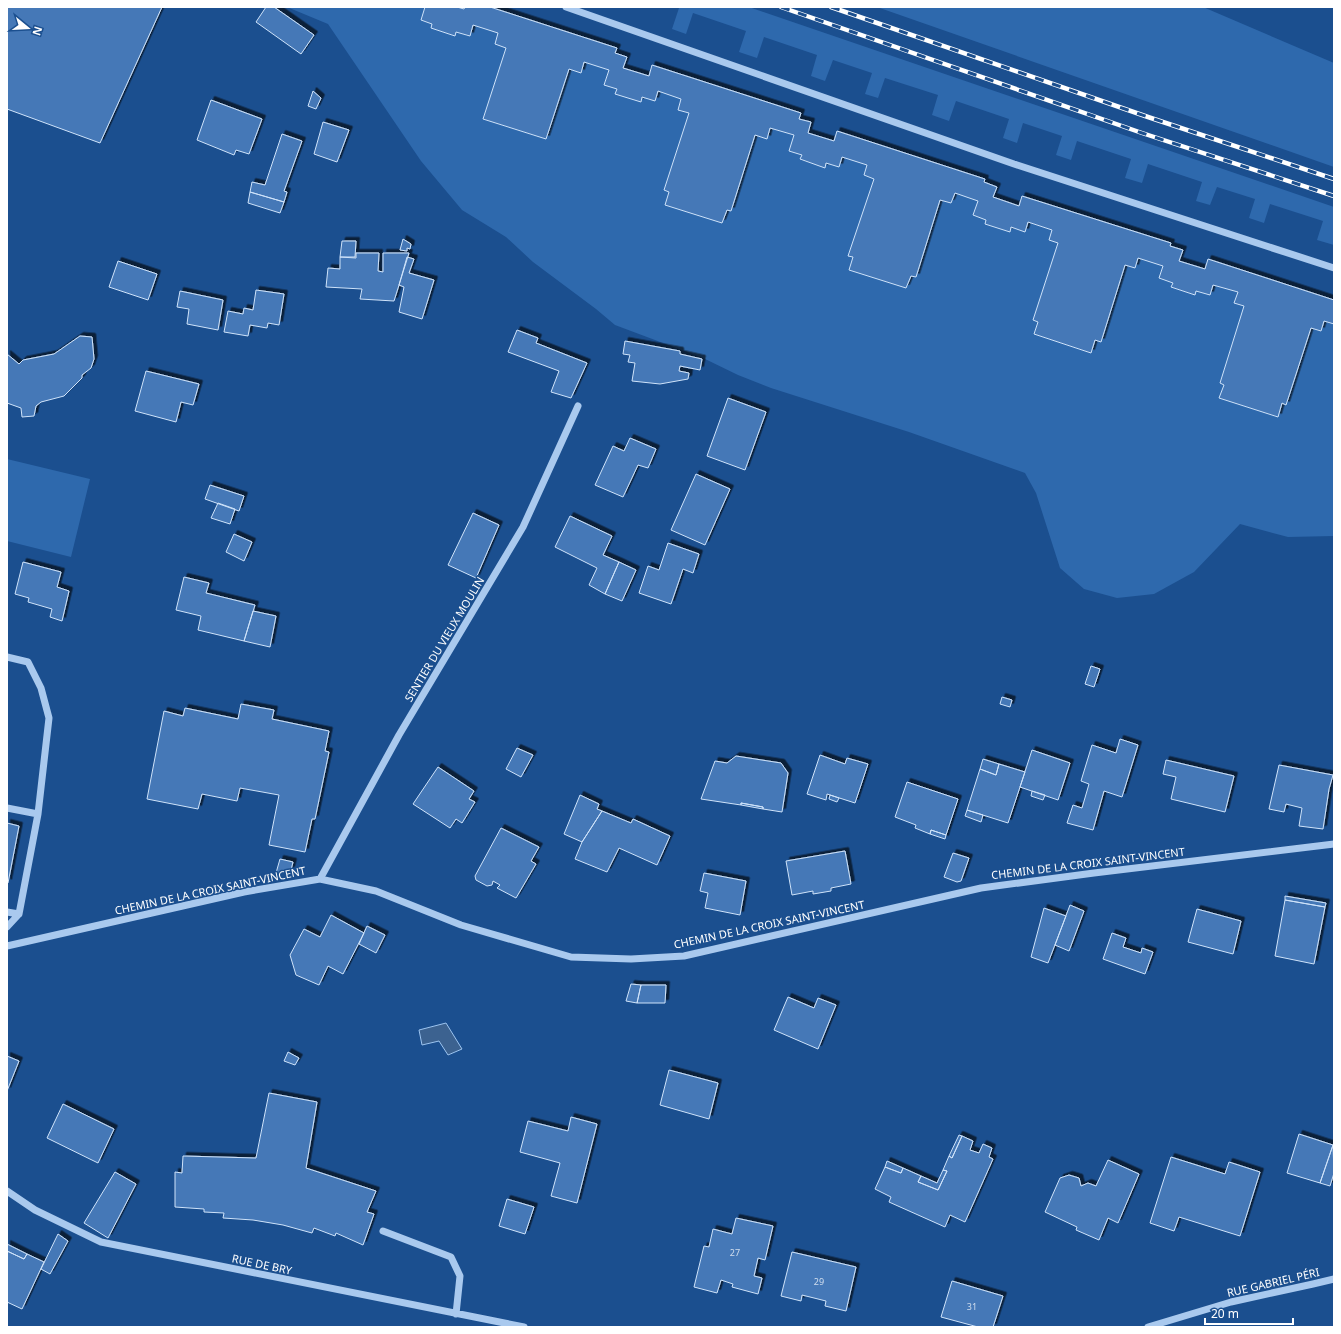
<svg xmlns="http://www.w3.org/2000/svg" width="1341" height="1334" font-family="'Noto Sans',sans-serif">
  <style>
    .green { fill: #2e69ad }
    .water { fill: #3c6290; stroke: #9cc4f0 }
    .building { fill: #4478b7; stroke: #cfe3fa; filter: url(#shadow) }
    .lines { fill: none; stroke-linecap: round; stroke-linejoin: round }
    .minor { stroke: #a9c9ee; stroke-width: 7 }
    .rail-casing { stroke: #fff; stroke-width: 4.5 }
    .rail { stroke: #1b4f8f; stroke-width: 3; stroke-dasharray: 9; stroke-linecap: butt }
    .labels { text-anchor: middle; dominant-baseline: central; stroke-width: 3; stroke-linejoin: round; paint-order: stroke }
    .number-label { font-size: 9px; fill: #d0dded }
    .street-label { font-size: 11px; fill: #fff; stroke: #1b4f8f }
  </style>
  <defs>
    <filter id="shadow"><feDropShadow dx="3.5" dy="-3.5" stdDeviation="0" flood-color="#0009"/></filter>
  </defs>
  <rect width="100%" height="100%" fill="#1b4f8f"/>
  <path class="green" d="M 287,7 L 425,7 L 421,20 L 432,24 L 432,28 L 455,36 L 456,32 L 469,36 L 473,25 L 498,33 L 506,48 L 483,119 L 545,139 L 569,69 L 581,73 L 584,62 L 609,70 L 604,84 L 617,89 L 641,102 L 642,97 L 658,91 L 681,99 L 678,110 L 689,113 L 664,190 L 669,192 L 665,205 L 722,223 L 727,210 L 731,211 L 755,135 L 767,139 L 770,128 L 794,135 L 789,151 L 802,155 L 801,160 L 825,167 L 826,163 L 839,167 L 842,157 L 867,165 L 864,175 L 874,179 L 849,255 L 853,257 L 849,270 L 906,288 L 911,276 L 916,277 L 940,200 L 951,203 L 955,193 L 978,201 L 973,215 L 986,220 L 985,224 L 1010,232 L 1011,227 L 1025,232 L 1028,222 L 1052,230 L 1049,240 L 1058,243 L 1033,320 L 1038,322 L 1034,334 L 1090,353 L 1095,340 L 1101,341 L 1125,265 L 1135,268 L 1138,258 L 1163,266 L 1159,278 L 1173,283 L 1171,287 L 1195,295 L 1196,291 L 1210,295 L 1213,285 L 1238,292 L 1234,303 L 1244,306 L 1220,383 L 1224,385 L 1219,398 L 1277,417 L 1282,403 L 1286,405 L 1311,328 L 1321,331 L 1324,321 L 1334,324 L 1334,536 L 1288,537 L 1240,524 L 1194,572 L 1154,594 L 1117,598 L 1084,589 L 1060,568 L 1036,493 L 1025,473 L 909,432 L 771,388 L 738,375 L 703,358 L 615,325 L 596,309 L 533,262 L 506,237 L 462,210 L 421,161 L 328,24 Z
    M 677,7 L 749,7 L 1334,207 L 1334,245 L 1317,240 L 1323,221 L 1270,204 L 1264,223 L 1249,218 L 1255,199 L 1217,187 L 1210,205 L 1196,201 L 1202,182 L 1148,164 L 1142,183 L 1125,178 L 1131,159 L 1077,141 L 1071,160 L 1056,155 L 1062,136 L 1023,123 L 1017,143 L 1003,138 L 1009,119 L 956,101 L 949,121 L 932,115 L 938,95 L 885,78 L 878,98 L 865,94 L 872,73 L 833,60 L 825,81 L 811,76 L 817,55 L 764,37 L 757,58 L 739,52 L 746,31 L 693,13 L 686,34 L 672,29 L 679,8 Z
    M 877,7 L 1203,7 L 1334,63 L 1334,167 Z
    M 7,459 L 90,479 L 71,557 L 7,541 Z"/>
  <path class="water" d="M 446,1023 L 462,1049 L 448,1055 L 439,1041 L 422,1045 L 419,1030 Z"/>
  <path class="building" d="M 7,7 L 162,7 L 100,143 L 7,109 Z
    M 266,7 L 274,7 L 314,35 L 301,54 L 256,22 Z
    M 425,7 L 457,7 L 464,9 L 465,7 L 490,7 L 617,48 L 615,53 L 627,57 L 623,68 L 649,76 L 652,65 L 801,113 L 799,119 L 811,122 L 808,133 L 834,141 L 837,131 L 985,179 L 984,182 L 997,187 L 993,197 L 1019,206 L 1022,196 L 1171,243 L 1170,246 L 1183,250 L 1179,261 L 1205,269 L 1208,259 L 1334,300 L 1334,324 L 1324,321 L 1321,331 L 1311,328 L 1286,405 L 1282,403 L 1278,417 L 1219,398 L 1224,385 L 1220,383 L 1244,306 L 1234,303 L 1238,292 L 1213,285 L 1210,295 L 1196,291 L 1195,295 L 1171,287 L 1173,283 L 1159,278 L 1163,266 L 1138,258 L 1135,268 L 1125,265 L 1101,342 L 1095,340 L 1091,353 L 1034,334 L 1038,322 L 1033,320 L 1058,243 L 1049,240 L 1052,230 L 1028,222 L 1025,232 L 1011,227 L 1010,232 L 985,224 L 986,220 L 973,215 L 978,201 L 955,193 L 951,203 L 940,200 L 916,277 L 911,276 L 906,288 L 849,270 L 853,257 L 848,256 L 874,179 L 864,175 L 867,165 L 842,157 L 839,167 L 826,163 L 825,168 L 800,159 L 802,155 L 789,151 L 794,135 L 770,128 L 767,139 L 755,135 L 731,211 L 727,210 L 722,223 L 665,205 L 669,192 L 664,190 L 689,113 L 678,110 L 681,99 L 658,91 L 655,101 L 642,97 L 641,102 L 615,94 L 617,89 L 604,85 L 609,70 L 584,62 L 581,73 L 569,69 L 546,139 L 483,119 L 506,48 L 495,44 L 498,33 L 473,25 L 470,36 L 456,32 L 455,36 L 431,28 L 432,24 L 421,20 Z
    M 313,91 L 321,98 L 316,109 L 308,106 Z
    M 211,100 L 262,119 L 249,154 L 236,150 L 234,155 L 197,140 Z
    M 323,122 L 349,130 L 337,162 L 314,154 Z
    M 282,134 L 302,141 L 284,191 L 287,192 L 284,202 L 250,192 L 252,182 L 265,185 Z
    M 250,192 L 284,202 L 280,213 L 248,203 Z
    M 403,239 L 411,244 L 410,249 L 407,248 L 407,251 L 400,250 Z
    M 342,241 L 356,241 L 355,257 L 340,257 Z
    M 356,253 L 379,253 L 378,271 L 383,272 L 383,253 L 409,253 L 394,301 L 360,299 L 362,289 L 326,287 L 328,268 L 340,269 L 340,257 L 356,258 Z
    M 407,257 L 414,259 L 409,273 L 434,280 L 422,319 L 399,312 L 404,287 L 399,285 Z
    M 118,261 L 157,274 L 148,300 L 109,287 Z
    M 256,290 L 284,294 L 279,325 L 268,323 L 267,328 L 250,325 L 248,336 L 224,332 L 228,311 L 243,314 L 244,308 L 253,310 Z
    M 180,291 L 223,300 L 218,330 L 187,324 L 189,309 L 177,307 Z
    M 517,330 L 538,338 L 536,343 L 587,363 L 571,398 L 551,392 L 559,371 L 508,352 Z
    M 80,336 L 92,337 L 94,359 L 91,368 L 82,375 L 82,378 L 64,396 L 41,402 L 36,406 L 34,416 L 22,417 L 21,408 L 7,403 L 7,354 L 19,364 L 23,360 L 54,354 Z
    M 625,341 L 680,351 L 680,354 L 702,359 L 700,370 L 680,366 L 679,371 L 689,373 L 688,379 L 660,384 L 632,381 L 635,363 L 628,362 L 630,355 L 623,354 Z
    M 146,371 L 199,384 L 193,405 L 181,402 L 176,422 L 135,411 Z
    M 728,398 L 766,412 L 745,470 L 707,456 Z
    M 630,438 L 656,449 L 648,468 L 638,465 L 623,497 L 595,485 L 613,446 L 624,451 Z
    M 696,474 L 730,489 L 705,545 L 671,530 Z
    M 210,485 L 244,496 L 239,511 L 205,499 Z
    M 218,503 L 235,509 L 230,524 L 211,518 Z
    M 473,513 L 499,525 L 476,578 L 448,565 Z
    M 570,516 L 612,536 L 603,555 L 619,562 L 605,594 L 589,585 L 597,568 L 555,547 Z
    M 234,534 L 252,542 L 244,561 L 226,552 Z
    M 668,543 L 699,554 L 693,573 L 683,569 L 671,604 L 639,593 L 648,566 L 659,570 Z
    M 23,562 L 61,572 L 57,587 L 69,591 L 62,621 L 50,617 L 52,609 L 28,602 L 29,598 L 15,594 Z
    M 619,562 L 636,570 L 622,601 L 605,594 Z
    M 184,577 L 209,583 L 206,593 L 255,605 L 244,641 L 198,630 L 201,616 L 176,610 Z
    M 253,611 L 276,616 L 270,647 L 244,641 Z
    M 1091,666 L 1100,669 L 1094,687 L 1085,684 Z
    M 1002,697 L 1012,700 L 1010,707 L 1000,704 Z
    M 241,704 L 274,710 L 272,719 L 329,731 L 325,751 L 329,752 L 315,819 L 312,819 L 305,852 L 269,845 L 279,795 L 240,788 L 237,801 L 202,794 L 198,809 L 147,799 L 164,711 L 183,716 L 185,708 L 238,719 Z
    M 1120,739 L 1138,745 L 1122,797 L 1104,791 L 1093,830 L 1067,823 L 1073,805 L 1082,808 L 1089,784 L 1081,781 L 1092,745 L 1116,753 Z
    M 517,748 L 533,755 L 521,777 L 506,769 Z
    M 1032,750 L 1070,763 L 1058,800 L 1020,787 Z
    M 820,755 L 845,764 L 847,758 L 868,764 L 855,803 L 827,794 L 826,800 L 807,794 Z
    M 736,756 L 781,763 L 788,773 L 782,812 L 763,809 L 763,807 L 741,803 L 741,805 L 701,799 L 715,761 L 727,763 Z
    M 983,759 L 999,764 L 996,775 L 980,769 Z
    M 1166,760 L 1234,776 L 1225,812 L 1171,799 L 1176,777 L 1163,774 Z
    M 999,764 L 1025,772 L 1008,823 L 967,810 L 980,769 L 996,775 Z
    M 1279,765 L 1333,775 L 1329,789 L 1323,829 L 1299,826 L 1302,808 L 1286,804 L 1284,812 L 1269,809 Z
    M 438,767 L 474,791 L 469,799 L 475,802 L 462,823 L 456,819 L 450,828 L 413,804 Z
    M 907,782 L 958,799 L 946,835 L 931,830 L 930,834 L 915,828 L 916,825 L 895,817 Z
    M 1032,791 L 1045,795 L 1043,800 L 1031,796 Z
    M 580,795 L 599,804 L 597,809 L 602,811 L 582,842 L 564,834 Z
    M 830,795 L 839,798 L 837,802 L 829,799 Z
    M 741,803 L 763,807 L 763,809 L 741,805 Z
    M 967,810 L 983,815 L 981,822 L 965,816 Z
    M 602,811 L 631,823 L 633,819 L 670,836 L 657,865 L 619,848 L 607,872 L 575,859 L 582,842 Z
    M 7,823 L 19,826 L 8,883 L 7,882 Z
    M 501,828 L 539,847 L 531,861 L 536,864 L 516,898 L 497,888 L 500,885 L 493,881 L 492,885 L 487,886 L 476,880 L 475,876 Z
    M 931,830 L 946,835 L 945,839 L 930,834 Z
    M 845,851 L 851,884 L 831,888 L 831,891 L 813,894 L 813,891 L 792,895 L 786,861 Z
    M 953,853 L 969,858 L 961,881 L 957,882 L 944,877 Z
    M 280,859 L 293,862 L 291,870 L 276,873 Z
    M 704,873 L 746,881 L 740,915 L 705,908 L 708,893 L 700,891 Z
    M 1285,896 L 1326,903 L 1325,907 L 1285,900 Z
    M 1285,900 L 1325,907 L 1314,964 L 1275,956 Z
    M 1070,905 L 1084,911 L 1069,951 L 1055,945 Z
    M 1044,908 L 1066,916 L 1048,963 L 1031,957 Z
    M 1197,909 L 1241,921 L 1233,954 L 1188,942 Z
    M 331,915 L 364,933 L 343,974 L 328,966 L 319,985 L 296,975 L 290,955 L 304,929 L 320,937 Z
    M 367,926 L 385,935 L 376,953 L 359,944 Z
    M 1112,933 L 1126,938 L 1123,947 L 1141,953 L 1142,948 L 1153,952 L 1145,974 L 1103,959 Z
    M 631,984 L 641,985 L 637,1003 L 626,1001 Z
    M 641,985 L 666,985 L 665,1003 L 637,1003 Z
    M 788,997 L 814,1008 L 818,998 L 836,1005 L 818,1049 L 774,1030 Z
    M 288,1052 L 299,1058 L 295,1065 L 284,1061 Z
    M 7,1056 L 19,1061 L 7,1091 Z
    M 669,1070 L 718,1083 L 709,1119 L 660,1105 Z
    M 269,1093 L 317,1102 L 306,1168 L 376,1191 L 367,1212 L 374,1214 L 363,1245 L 336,1233 L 335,1236 L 314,1228 L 312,1233 L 283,1225 L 253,1220 L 223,1218 L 224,1213 L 204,1212 L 204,1209 L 175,1207 L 175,1172 L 182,1173 L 183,1156 L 256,1158 Z
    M 63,1104 L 114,1129 L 98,1163 L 47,1138 Z
    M 571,1117 L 597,1124 L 577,1203 L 551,1196 L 560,1163 L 520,1152 L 528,1121 L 568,1131 Z
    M 1299,1134 L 1333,1145 L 1320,1183 L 1287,1173 Z
    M 959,1135 L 962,1136 L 952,1158 L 949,1156 Z
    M 962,1136 L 973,1141 L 970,1150 L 979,1153 L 983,1144 L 992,1148 L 989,1157 L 993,1159 L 965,1222 L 950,1215 L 945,1227 L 889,1202 L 891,1197 L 875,1189 L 885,1167 L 901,1173 L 903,1168 L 921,1176 L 918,1182 L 938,1190 L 947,1171 L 943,1170 L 949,1156 L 952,1158 Z
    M 1333,1145 L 1334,1173 L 1330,1186 L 1320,1183 Z
    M 1171,1157 L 1225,1174 L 1229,1162 L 1260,1172 L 1240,1236 L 1179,1217 L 1174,1231 L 1150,1223 Z
    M 1108,1160 L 1139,1174 L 1118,1223 L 1108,1218 L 1099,1240 L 1076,1230 L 1077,1227 L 1045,1212 L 1060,1178 L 1069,1175 L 1079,1178 L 1081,1186 L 1088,1183 L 1096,1186 Z
    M 887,1161 L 903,1168 L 901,1173 L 885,1167 Z
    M 943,1170 L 947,1171 L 938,1190 L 918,1182 L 921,1176 L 937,1183 Z
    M 115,1172 L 136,1184 L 108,1238 L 84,1223 Z
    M 507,1199 L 534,1207 L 525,1234 L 499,1226 Z
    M 736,1218 L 773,1226 L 765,1260 L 758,1258 L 754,1276 L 762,1278 L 758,1294 L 732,1287 L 733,1284 L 721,1280 L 717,1293 L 694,1287 L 704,1246 L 709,1247 L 713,1229 L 732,1234 Z
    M 58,1234 L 68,1241 L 50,1274 L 41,1269 Z
    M 7,1244 L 27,1254 L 24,1259 L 7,1251 Z
    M 7,1251 L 24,1259 L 27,1254 L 44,1262 L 22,1309 L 7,1302 Z
    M 792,1252 L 856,1267 L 846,1311 L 825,1306 L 826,1301 L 802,1295 L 801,1301 L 781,1296 Z
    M 952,1281 L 1003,1296 L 993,1327 L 978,1327 L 941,1317 Z"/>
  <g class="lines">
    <path class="minor" d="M 566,7 L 1014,164 L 1334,268
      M 7,657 L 28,662 L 41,688 L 49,718 L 38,814
      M 7,808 L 38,814 L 19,914 L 7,927
      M 320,879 L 399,735 L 523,527 L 578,406
      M 7,912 L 19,914
      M 7,946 L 244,892 L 320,879 L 376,891 L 461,925 L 571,957 L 631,959 L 684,956 L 981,888 L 1094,873 L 1334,844
      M 7,1191 L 35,1210 L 101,1242 L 524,1327
      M 383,1231 L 451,1257 L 460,1276 L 456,1314
      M 1148,1327 L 1231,1302 L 1313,1284 L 1334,1279"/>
    <g class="rail-casing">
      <path id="rail" d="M 781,7 L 1142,133 L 1334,196
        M 831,7 L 1148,117 L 1334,179"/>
    </g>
    <use href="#rail" class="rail"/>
  </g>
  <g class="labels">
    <g class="number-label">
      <text x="735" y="1252">27</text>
      <text x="819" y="1281">29</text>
      <text x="972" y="1306">31</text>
    </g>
    <g class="street-label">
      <text transform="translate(444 639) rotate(-59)">SENTIER DU VIEUX MOULIN</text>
      <text transform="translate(1088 863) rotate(-7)">CHEMIN DE LA CROIX SAINT-VINCENT</text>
      <text transform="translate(210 890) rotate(-12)">CHEMIN DE LA CROIX SAINT-VINCENT</text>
      <text transform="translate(769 924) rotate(-12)">CHEMIN DE LA CROIX SAINT-VINCENT</text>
      <text transform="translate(262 1264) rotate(12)">RUE DE BRY</text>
      <text transform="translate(1273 1282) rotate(-13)">RUE GABRIEL PÉRI</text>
    </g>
  </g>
  <rect width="1341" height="1334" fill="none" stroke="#ffffff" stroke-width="16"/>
  <g transform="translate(28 28) rotate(108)" stroke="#1b4f8f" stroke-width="3" paint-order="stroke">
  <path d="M0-3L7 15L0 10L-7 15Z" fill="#ffffff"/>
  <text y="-6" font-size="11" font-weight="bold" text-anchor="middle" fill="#ffffff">N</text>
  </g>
  <path d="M1205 1318v6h88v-6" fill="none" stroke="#ffffff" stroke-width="2"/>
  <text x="1211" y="1318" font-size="12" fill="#ffffff" stroke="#1b4f8f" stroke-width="3" paint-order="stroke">20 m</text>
</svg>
